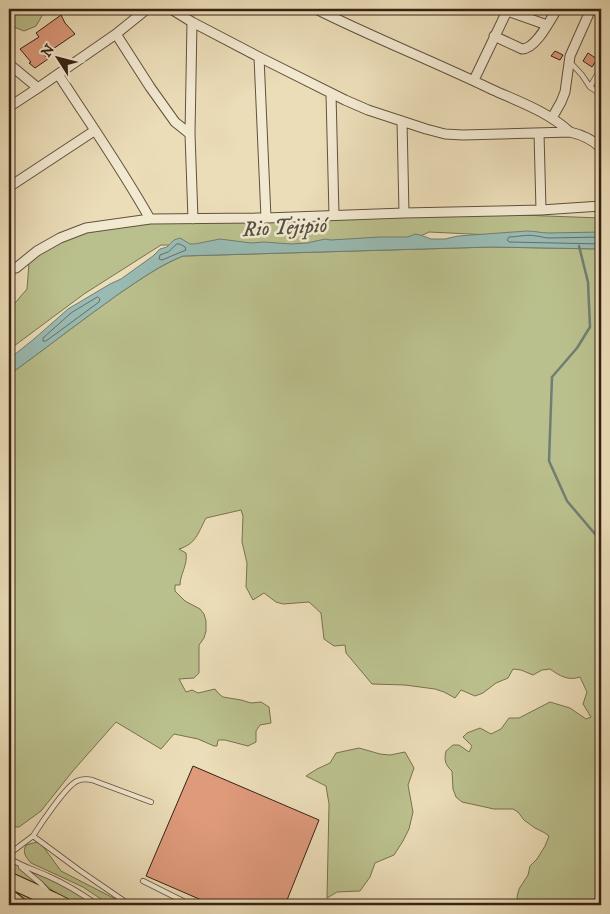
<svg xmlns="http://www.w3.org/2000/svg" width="610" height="914" font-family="'IM FELL DW Pica',serif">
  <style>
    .green { fill: #bac08d; stroke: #787150 }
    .water { fill: #99bbb3; stroke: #717e73 }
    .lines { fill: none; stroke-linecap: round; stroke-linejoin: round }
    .shore { stroke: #686e64; stroke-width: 1 }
    .stream { stroke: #717e73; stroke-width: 2.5 }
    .building { fill: #df9a7c; stroke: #362214 }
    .service-casing { stroke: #63513d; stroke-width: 6 }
    .minor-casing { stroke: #63513d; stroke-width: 11 }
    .trunk-casing { stroke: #362214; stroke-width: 17 }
    .service { stroke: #f2e9d1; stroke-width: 4.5 }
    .minor { stroke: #f2e9d1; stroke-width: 9 }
    .trunk { stroke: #ebddb8; stroke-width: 15 }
    .labels { text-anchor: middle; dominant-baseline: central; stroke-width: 5; stroke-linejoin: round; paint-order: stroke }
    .water-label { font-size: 21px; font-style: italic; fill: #545044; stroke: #f2e9d1 }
  </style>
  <rect width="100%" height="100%" fill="#ebddb8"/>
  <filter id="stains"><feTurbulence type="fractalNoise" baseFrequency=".004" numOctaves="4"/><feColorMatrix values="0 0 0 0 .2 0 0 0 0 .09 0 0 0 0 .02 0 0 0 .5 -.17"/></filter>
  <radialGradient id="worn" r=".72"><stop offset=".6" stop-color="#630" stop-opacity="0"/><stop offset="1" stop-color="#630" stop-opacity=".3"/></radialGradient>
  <path class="green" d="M 9,9 L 46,9 L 36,26 L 24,31 L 9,25 Z
    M 294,213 L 520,215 L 601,218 L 601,236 L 553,238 L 429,232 L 410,241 L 278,247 L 161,245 L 84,294 L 10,349 L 9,345 L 9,303 L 15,303 L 27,289 L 29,263 L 45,247 L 103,225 Z
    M 491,247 L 601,249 L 601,905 L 519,905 L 517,897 L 519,889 L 528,875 L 530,866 L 537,859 L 545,846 L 549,836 L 545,833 L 535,828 L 524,820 L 518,812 L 513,809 L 494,809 L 462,802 L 456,797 L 453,789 L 452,771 C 445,765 444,760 446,751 L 453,745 L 459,745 L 469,752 L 472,746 L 463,737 L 467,733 L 480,728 L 491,734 L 501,729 L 509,718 L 519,718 L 550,702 L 570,708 L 586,719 L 591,717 L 583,704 L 587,692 L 580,677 C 568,681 560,676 550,669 L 542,670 L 533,675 L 521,670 L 513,669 L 508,678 L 496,683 L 483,693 L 475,696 L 461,690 L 455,698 L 444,692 L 435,689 L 405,685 L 372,684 L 346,653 L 345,645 L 334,646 L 324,639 L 321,613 L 309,602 L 283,604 L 276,602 L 264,593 L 253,600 L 246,587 L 247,563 L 242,542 L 243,516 L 241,510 L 206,518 C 198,533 196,544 179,549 L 186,553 C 188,565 180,574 180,585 L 175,585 L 175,591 L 185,601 L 200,609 L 204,614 L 206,621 L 206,631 L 204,638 L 199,645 L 199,673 L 194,678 L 179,679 L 186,692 L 192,690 L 198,693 L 215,689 L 218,693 L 223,697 L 241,700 L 251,703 L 261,702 L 269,707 L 271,723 L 260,725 L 256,731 L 256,742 L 248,746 L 225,740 L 218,740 L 217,746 L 214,746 L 198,739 L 174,734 L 161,749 L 116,722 L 72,772 L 41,811 L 19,827 L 9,827 L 9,375 C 46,348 82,320 120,293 C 141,279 159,266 183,256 Z
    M 359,748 L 380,754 L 390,755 L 405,752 L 414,768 L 408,785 L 413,812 L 409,829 L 403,841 L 394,855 L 375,863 L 370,877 L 360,891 L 337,892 L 327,898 L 329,804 L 326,786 L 306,776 L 317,769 L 330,763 L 336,753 Z
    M 37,842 L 42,845 L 61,871 L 127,905 L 110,905 L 83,887 L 31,863 C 26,857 22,853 26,845 Z
    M 9,859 L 19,866 L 54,896 L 9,880 Z
    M 30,872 C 46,877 83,889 89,905 L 66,905 L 58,895 Z
    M 9,884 L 57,905 L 31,905 L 9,891 Z"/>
  <path class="water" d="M 527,231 C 535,231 541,233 549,233 L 601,232 L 601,249 L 491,247 L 183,256 C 160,265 141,279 120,293 C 82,320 46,348 9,375 L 9,359 L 34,339 L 68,309 L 110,284 L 121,279 L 153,256 L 160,249 L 167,247 L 174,240 L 180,238 L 190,244 L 195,244 L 220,239 L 251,243 L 264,242 L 291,244 L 307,243 L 325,239 L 331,240 L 380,237 L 408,237 L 415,234 L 420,235 L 431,239 L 445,239 L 458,236 Z"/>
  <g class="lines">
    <path class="shore" d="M 601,237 L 549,238 C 544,238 540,236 536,236 C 527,234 517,237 509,237 L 507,240 L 509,242 L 601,244
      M 177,244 L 180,244 L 185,247 L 186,250 L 162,260 L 159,259 L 160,255 L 168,252 Z
      M 98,297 L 100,299 L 99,302 L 46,341 L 43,341 L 43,338 L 71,313 Z"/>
    <path class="stream" d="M 579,246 L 588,282 L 590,327 L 577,348 L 552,377 L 549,461 L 567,501 L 601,541"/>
  </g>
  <path class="building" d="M 61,15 L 65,23 L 75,34 L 44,55 L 48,59 L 35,68 L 29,63 L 31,62 L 20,49 L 39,37 L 36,33 Z
    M 555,51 L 563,55 L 560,60 L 551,56 Z
    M 588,53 L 597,59 L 592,67 L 583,61 Z
    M 193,766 L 319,820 L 285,905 L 213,905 L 146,876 Z"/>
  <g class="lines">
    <g class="service-casing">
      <path id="service" d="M 570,62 L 582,75 L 590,87 L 601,94
        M 590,87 L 601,68
        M 33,836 C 40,825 66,786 77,781 C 82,779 87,779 92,780 L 151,802
        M 9,854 L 33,836 L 79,870 L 130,905
        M 9,858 C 21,866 35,870 48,876 C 66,884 82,894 98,905
        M 21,867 L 40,883 L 48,892
        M 143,881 L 191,905"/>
    </g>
    <g class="minor-casing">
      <path id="minor" d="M 171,9 L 192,22 L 259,57 L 345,100 L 368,110 L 426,129 L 445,134 L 463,135 L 570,132 C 583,135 592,139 601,148
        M 316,9 C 374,38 435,62 493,90 C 520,102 548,112 570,132
        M 502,9 L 547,25
        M 192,22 L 190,134 L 193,219
        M 116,34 L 150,87 L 175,122 L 190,134
        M 494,36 L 522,49 C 536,49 550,20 557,9
        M 259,57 L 266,218
        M 9,64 L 38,88
        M 58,74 C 89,122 122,169 150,219
        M 474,80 L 508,9
        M 331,94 L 334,215
        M 9,107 L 38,88 L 116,34 L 147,9
        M 552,118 L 561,102 L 565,92 L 570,56 L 591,9
        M 402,121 L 404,213
        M 539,133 L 541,210
        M 9,187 L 94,131
        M 9,265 L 14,268 L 16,268 L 37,251 L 60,238 L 86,228 L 150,219 L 266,218 L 404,213 L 541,210 L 601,206"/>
    </g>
    <g class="trunk-casing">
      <path id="trunk" d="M 9,880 L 53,900 L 63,905
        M 9,897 L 19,905"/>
    </g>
    <use href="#service" class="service"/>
    <use href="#minor" class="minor"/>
    <use href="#trunk" class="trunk"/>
  </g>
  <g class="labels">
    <g class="water-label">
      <text transform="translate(285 228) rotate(-3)">Rio Tejipió</text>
    </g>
  </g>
  <rect width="610" height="914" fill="none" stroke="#ebddb8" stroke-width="30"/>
  <rect x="10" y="10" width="590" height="894" fill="none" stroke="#362214" stroke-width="2.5"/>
  <rect x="15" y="15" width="580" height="884" fill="none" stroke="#362214"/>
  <g transform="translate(58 58) rotate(306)" stroke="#f2e9d1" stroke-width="4" paint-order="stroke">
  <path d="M0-4L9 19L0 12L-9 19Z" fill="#362214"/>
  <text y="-8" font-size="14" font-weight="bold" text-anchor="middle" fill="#362214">N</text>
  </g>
  <rect width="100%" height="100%" filter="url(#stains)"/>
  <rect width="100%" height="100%" fill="url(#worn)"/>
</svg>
